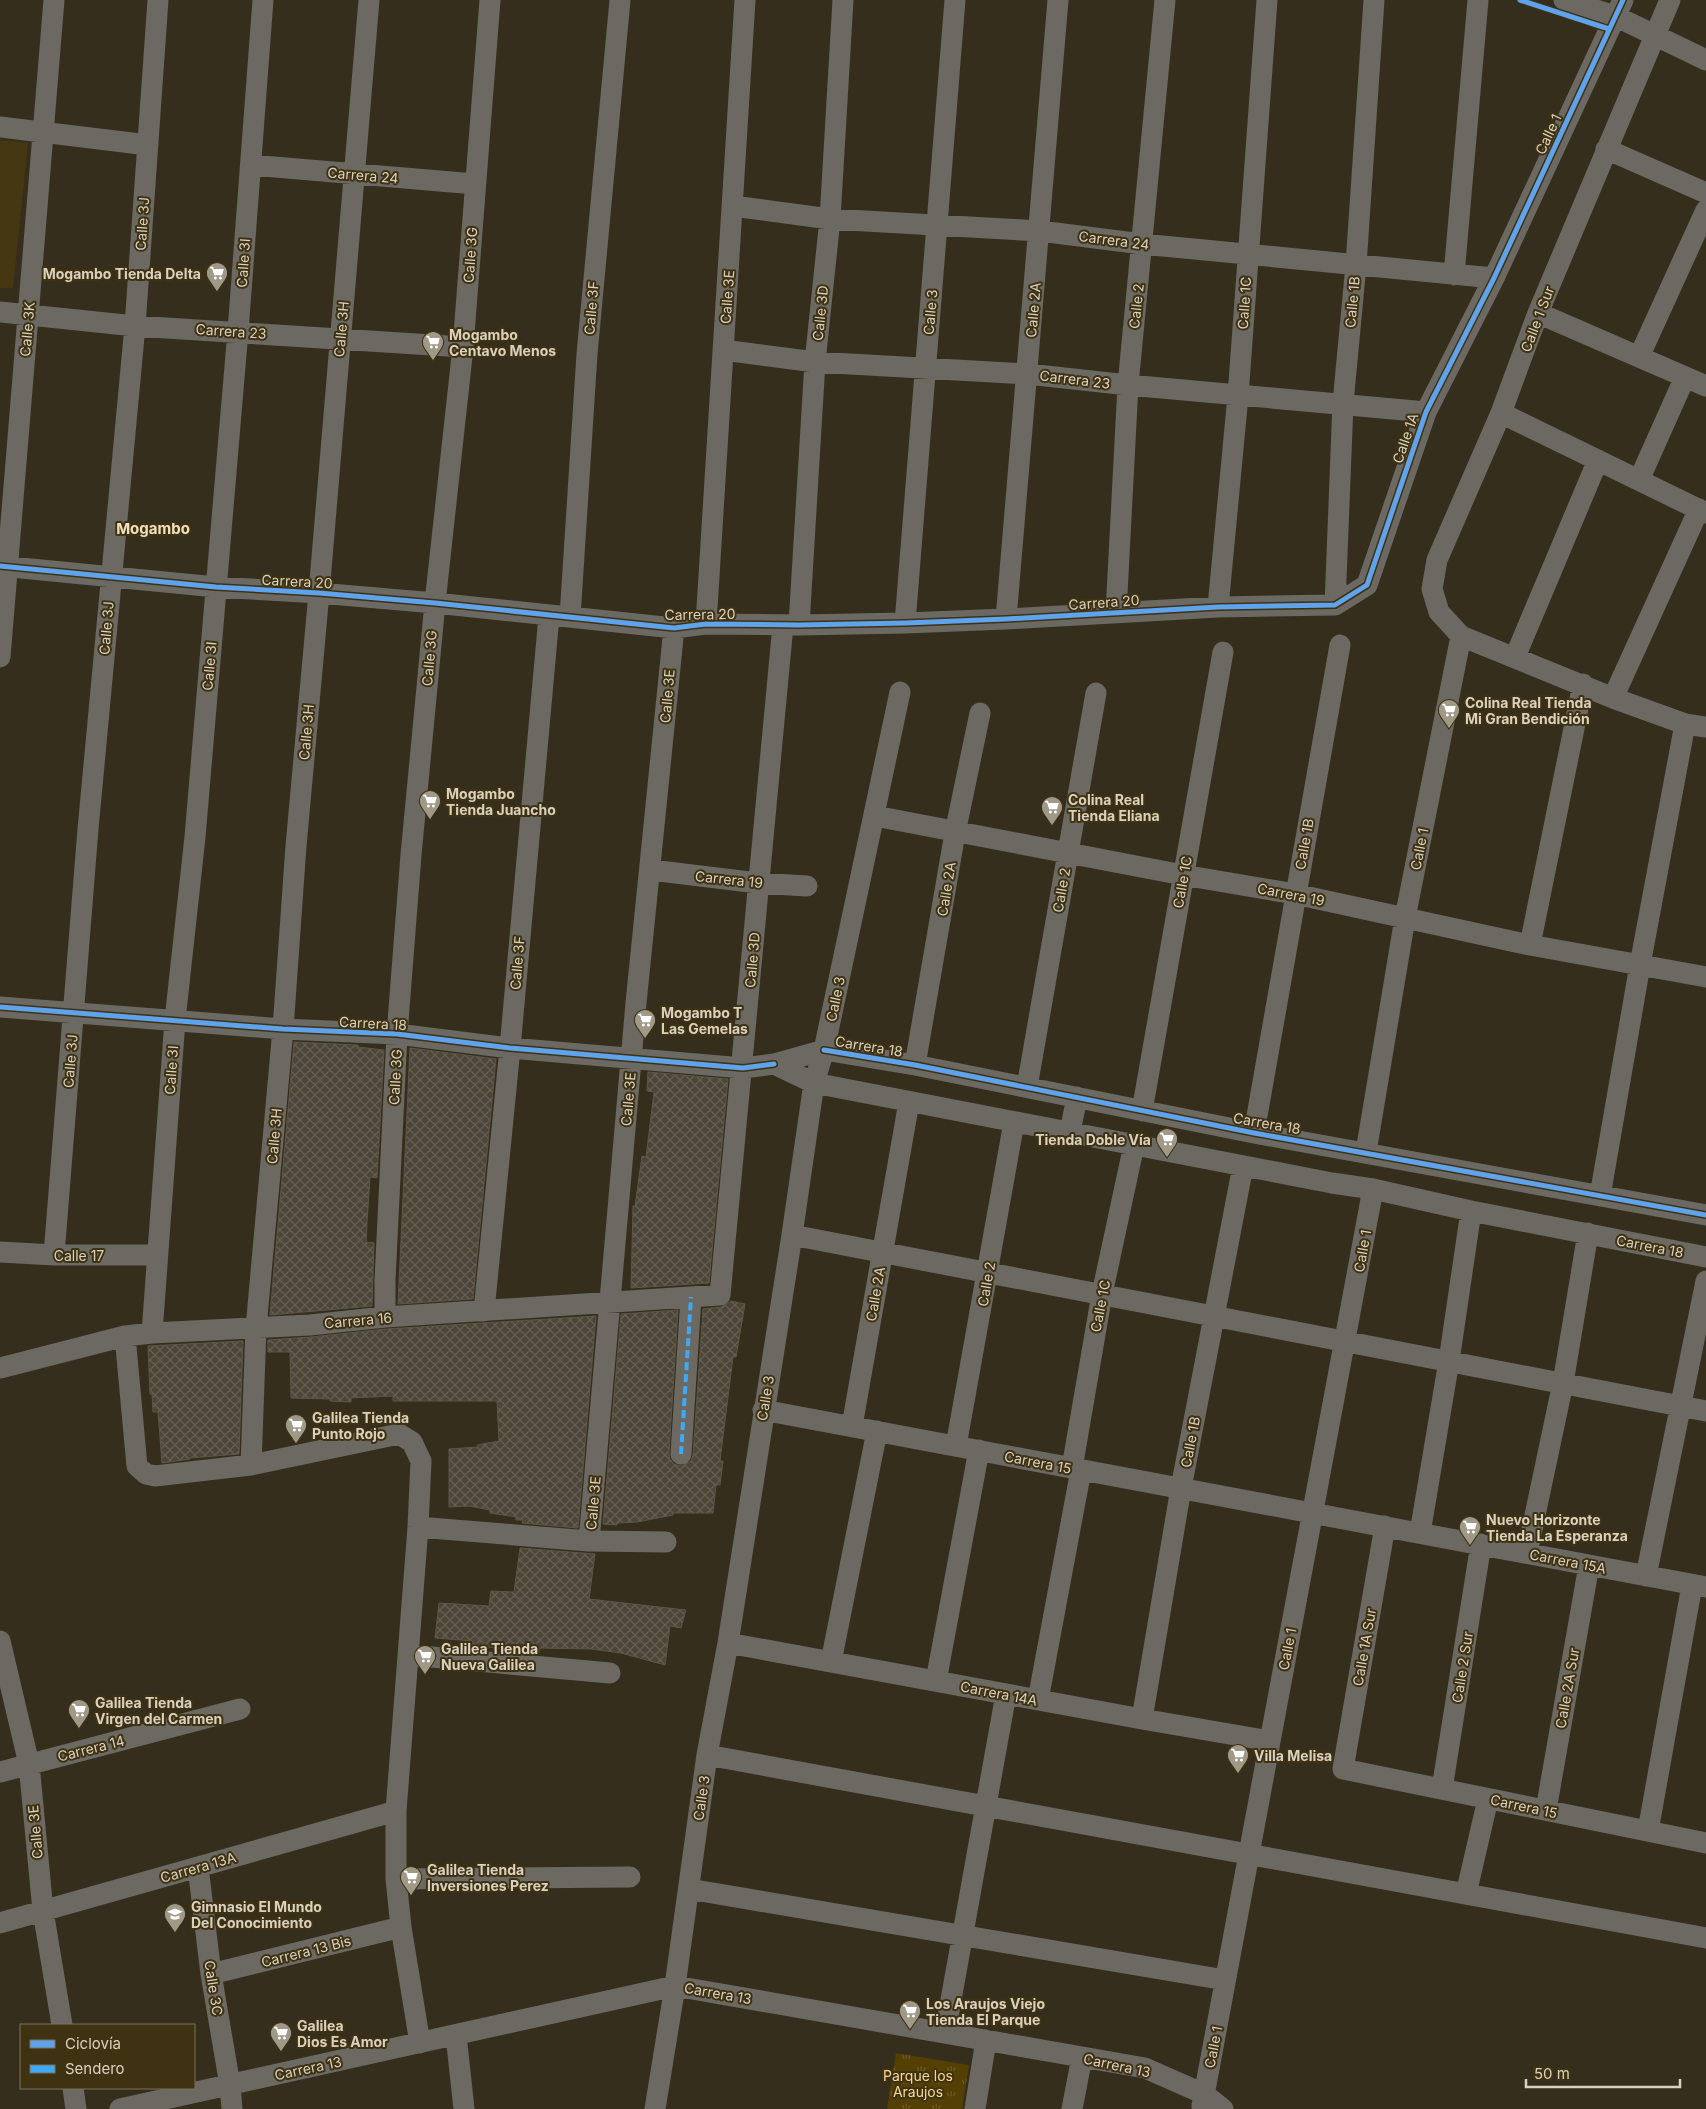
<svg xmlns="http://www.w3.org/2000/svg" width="1706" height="2109" font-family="Inter,sans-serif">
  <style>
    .built { fill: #463713 }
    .grass { fill: url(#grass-tufts) }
    .building { fill: url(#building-cross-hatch); stroke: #5c5647 }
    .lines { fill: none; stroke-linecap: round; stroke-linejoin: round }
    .minor { stroke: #6b6962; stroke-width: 21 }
    .quiet { stroke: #3fa9f5; stroke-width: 4; stroke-dasharray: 8 4; stroke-linecap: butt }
    .cycleway-casing { stroke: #3f3213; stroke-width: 8 }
    .cycleway { stroke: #60a3ed; stroke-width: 5 }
    .labels { text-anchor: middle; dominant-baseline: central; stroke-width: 4; stroke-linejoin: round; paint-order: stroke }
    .street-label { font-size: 14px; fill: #dad2c1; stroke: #3f3213 }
    .poi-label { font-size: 14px; font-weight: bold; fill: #dad2c1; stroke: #3f3213; text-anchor: start }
    .park-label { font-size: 14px; fill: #f7d995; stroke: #3f3213 }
    .neighbourhood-label { font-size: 15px; font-weight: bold; fill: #f1e1be; stroke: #3f3213 }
  </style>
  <defs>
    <pattern id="grass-tufts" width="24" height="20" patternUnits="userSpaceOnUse" patternTransform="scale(1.25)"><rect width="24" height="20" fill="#543f04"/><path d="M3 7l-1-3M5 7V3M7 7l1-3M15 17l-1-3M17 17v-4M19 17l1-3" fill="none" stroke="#6c5a27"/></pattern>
    <pattern id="building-cross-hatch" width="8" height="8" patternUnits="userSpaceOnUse" patternTransform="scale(1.25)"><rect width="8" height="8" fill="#4c4538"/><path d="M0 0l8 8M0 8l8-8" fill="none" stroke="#655f53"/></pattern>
  </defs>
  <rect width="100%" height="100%" fill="#352e1d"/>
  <path class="built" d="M 0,140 L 28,143 L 13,288 L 0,288 Z"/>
  <path class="grass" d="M 896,2053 L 969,2065 L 962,2109 L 887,2109 Z"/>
  <path class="building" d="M 294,1042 L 358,1045 L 358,1047 L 384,1050 L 377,1178 L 370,1177 L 367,1223 L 366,1242 L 374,1243 L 372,1306 L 270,1315 Z
    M 410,1048 L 496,1059 L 473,1299 L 398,1304 Z
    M 648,1072 L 728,1079 L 709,1283 L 631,1288 L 633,1206 L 635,1206 L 642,1156 L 646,1157 L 654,1092 L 647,1091 Z
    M 731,1301 L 745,1304 L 736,1357 L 733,1357 L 720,1461 L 723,1461 L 720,1485 L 716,1485 L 713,1513 L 673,1513 L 673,1515 L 637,1522 L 618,1523 L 617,1525 L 603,1524 L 621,1314 L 678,1310 L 669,1453 L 670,1459 L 674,1464 L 681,1466 L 691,1461 L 693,1455 L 703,1309 L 721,1307 Z
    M 596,1316 L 578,1528 L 522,1523 L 523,1520 L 516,1520 L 516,1517 L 490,1513 L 490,1510 L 469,1506 L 449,1507 L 449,1449 L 478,1447 L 477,1445 L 499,1441 L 497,1401 L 393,1401 L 393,1396 L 351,1398 L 351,1402 L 330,1401 L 330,1399 L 291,1398 L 290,1352 L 268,1352 L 268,1340 L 311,1337 L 386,1329 Z
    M 243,1341 L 239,1454 L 190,1458 L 190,1459 L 162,1463 L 158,1412 L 153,1412 L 152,1394 L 150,1394 L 148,1346 Z
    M 520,1548 L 595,1554 L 589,1599 L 686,1610 L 681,1628 L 670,1626 L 665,1665 L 621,1653 L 591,1649 L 540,1648 L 539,1653 L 472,1645 L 473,1641 L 435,1638 L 439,1603 L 489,1606 L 491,1591 L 514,1592 Z"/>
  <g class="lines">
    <path class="minor" d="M 1564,0 L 1615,16 L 1706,60
      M 1670,0 L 1538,313 L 1501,413 L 1437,560 L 1432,589 L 1439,612 L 1461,636 L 1613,698 L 1685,724 L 1706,727
      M 0,127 L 148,145
      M 1606,149 L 1706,193
      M 251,165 L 475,184
      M 733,206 L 830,219 L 1040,231 L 1142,244 L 1494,278
      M 1454,275 L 1478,0
      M 0,312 L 135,326 L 463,347
      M 1538,313 L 1706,386
      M 723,350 L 815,362 L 1028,374 L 1128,385 L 1426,412
      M 1639,357 L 1706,210
      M 1501,413 L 1706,513
      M 1639,480 L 1685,377
      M 0,566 L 216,587 L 319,593 L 435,603 L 674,628 L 706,624 L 799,625 L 905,623 L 1006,619 L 1218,607 L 1335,605 L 1367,585 L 1426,412 L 1494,278 L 1623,0
      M 1335,605 L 1343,403 L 1356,265 L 1374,0
      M 1218,607 L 1238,396 L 1267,0
      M 1116,613 L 1128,385 L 1165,0
      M 570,617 L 587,354 L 620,0
      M 1006,619 L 1058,0
      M 905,623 L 955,0
      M 706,624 L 745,0
      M 799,625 L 815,362 L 830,219 L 843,0
      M 0,657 L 54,0
      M 1515,657 L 1598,460
      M 1613,698 L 1699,509
      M 875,816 L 1183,875 L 1295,894 L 1530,945 L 1706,977
      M 651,870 L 758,883 L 807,886
      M 1530,945 L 1583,684
      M 0,1007 L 283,1029 L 397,1034 L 510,1048 L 743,1068 L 774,1064 L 824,1050 L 915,1065 L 1254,1133 L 1706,1215
      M 774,1064 L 814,1083 L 1332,1183 L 1373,1189 L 1471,1211 L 1706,1257
      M 915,1065 L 955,833 L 980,713
      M 1027,1087 L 1096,693
      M 1142,1111 L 1223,652
      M 1070,1132 L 1077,1097
      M 1254,1133 L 1340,645
      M 1366,1152 L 1405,918 L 1461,636
      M 1600,1196 L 1640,965 L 1685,724
      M 792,1235 L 1706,1411
      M 0,1252 L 54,1255 L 157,1255
      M 54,1255 L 88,829 L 135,326 L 158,0
      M 484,1311 L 510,1048 L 549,616
      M 385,1317 L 385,1280 L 397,1034 L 411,855 L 435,603 L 463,347 L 490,0
      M 152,1333 L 175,1020 L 195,837 L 238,331 L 263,0
      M 125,1336 L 137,1466 L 146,1474 L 155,1476 L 251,1465 L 399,1434 L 412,1442 L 421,1461 L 418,1527 L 396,1811 L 396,1879 L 401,1927 L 420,2043
      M 0,1368 L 125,1336 L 152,1333 L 310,1325 L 385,1317 L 720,1295 L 783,625
      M 763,1410 L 1706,1587
      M 852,1426 L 909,1102
      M 956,1446 L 1014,1122
      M 681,1454 L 691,1297
      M 251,1465 L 256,1328 L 283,1029 L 296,846 L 319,593 L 369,0
      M 1072,1468 L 1102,1294 L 1134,1145
      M 1385,1526 L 1343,1769 L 1706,1843
      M 418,1527 L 589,1541 L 666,1542
      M 1420,1533 L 1449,1361 L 1471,1211
      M 589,1541 L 636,1003 L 674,628
      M 1527,1553 L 1563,1383 L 1588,1233
      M 1646,1576 L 1706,1281
      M 0,1641 L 29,1764 L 43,1911 L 62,2025
      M 728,1643 L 1142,1719 L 1270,1741
      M 409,1655 L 610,1673
      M 831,1662 L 877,1431
      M 936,1681 L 979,1450
      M 1038,1700 L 1081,1470
      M 1142,1719 L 1181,1488 L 1243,1166
      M 707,1755 L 1706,1938
      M 0,1772 L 240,1709
      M 1442,1789 L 1481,1544
      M 1546,1810 L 1589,1565
      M 1648,1831 L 1692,1585
      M 198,1867 L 211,1974 L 230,2085 L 232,2109
      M 396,1879 L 630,1877
      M 689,1889 L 1225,1980
      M 1466,1894 L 1488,1799
      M 0,1923 L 396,1811
      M 211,1974 L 401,1927
      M 945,2033 L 1006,1694
      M 456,2035 L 464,2109
      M 73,2088 L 76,2109
      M 1202,2106 L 1373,1189
      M 120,2109 L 675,1986 L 1145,2068 L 1204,2094 L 1223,2109
      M 655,2109 L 675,1986 L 707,1755 L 728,1643 L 792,1235 L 814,1083 L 824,1050 L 900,692
      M 975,2109 L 986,2040
      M 1072,2109 L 1082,2057"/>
    <path class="quiet" d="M 681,1454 L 691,1297"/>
    <g class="cycleway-casing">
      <path id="cycleway" d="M 1520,0 L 1609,29
        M 0,566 L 216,587 L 319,593 L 435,603 L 674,628 L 706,624 L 799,625 L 905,623 L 1006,619 L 1218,607 L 1335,605 L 1367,585 L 1426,412 L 1494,278 L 1623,0
        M 0,1007 L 283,1029 L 397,1034 L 510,1048 L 743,1068 L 774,1064
        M 824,1050 L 915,1065 L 1254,1133 L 1706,1215"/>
    </g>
    <use href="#cycleway" class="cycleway"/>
  </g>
  <defs>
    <g id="supermarket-pin" transform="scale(1.125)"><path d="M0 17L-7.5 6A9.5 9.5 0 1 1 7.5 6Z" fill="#a09988" stroke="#3f3213"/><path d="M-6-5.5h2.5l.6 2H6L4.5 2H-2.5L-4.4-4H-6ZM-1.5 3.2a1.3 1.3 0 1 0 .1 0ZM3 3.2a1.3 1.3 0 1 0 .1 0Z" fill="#fff"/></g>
    <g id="school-pin" transform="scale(1.125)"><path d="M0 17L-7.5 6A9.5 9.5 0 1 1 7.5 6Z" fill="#a09988" stroke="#3f3213"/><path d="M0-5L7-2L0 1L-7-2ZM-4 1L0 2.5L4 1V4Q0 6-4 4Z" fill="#fff"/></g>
  </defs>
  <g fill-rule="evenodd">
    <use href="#supermarket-pin" x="217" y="273"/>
    <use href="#supermarket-pin" x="433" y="342"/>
    <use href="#supermarket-pin" x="1449" y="710"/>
    <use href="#supermarket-pin" x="430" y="801"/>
    <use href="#supermarket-pin" x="1052" y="807"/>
    <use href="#supermarket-pin" x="645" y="1020"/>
    <use href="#supermarket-pin" x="1167" y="1139"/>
    <use href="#supermarket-pin" x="296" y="1425"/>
    <use href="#supermarket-pin" x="1470" y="1527"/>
    <use href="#supermarket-pin" x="425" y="1656"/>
    <use href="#supermarket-pin" x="79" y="1710"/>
    <use href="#supermarket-pin" x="1238" y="1755"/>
    <use href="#supermarket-pin" x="411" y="1877"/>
    <use href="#school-pin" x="175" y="1914"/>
    <use href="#supermarket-pin" x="910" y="2011"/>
    <use href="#supermarket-pin" x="281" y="2033"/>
  </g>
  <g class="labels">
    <g class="street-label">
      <text transform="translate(1548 134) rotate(-65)">Calle 1</text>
      <text transform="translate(363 175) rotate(5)">Carrera 24</text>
      <text transform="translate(142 224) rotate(-86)">Calle 3J</text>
      <text transform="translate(1114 240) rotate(7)">Carrera 24</text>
      <text transform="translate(470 255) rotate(-86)">Calle 3G</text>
      <text transform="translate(243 263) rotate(-86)">Calle 3I</text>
      <text transform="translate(727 297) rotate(-86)">Calle 3E</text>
      <text transform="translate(1352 302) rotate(-85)">Calle 1B</text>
      <text transform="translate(1244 303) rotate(-86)">Calle 1C</text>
      <text transform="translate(1136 306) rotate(-84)">Calle 2</text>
      <text transform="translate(591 308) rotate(-85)">Calle 3F</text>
      <text transform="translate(1033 310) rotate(-85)">Calle 2A</text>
      <text transform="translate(930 312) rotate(-85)">Calle 3</text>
      <text transform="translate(820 313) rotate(-84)">Calle 3D</text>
      <text transform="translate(1537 319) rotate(-69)">Calle 1 Sur</text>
      <text transform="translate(27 329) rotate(-85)">Calle 3K</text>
      <text transform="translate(341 329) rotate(-85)">Calle 3H</text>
      <text transform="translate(231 331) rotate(4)">Carrera 23</text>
      <text transform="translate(1075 379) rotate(7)">Carrera 23</text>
      <text transform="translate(1405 438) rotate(-71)">Calle 1A</text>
      <text transform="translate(297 581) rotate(3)">Carrera 20</text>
      <text transform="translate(1104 602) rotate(-4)">Carrera 20</text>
      <text transform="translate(700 614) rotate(-1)">Carrera 20</text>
      <text transform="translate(106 628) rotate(-85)">Calle 3J</text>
      <text transform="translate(429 658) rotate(-85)">Calle 3G</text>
      <text transform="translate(209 666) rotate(-85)">Calle 3I</text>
      <text transform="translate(667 696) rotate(-85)">Calle 3E</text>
      <text transform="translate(306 732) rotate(-85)">Calle 3H</text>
      <text transform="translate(1304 844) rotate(-80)">Calle 1B</text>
      <text transform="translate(1419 849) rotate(-79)">Calle 1</text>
      <text transform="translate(729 879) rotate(6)">Carrera 19</text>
      <text transform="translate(1182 882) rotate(-80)">Calle 1C</text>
      <text transform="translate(946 889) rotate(-81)">Calle 2A</text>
      <text transform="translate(1061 890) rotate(-80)">Calle 2</text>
      <text transform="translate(1291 894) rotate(11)">Carrera 19</text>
      <text transform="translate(752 960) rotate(-85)">Calle 3D</text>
      <text transform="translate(517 963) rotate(-85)">Calle 3F</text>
      <text transform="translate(835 999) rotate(-78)">Calle 3</text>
      <text transform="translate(373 1023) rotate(3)">Carrera 18</text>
      <text transform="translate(869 1046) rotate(9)">Carrera 18</text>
      <text transform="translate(70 1061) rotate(-85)">Calle 3J</text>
      <text transform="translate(171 1070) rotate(-86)">Calle 3I</text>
      <text transform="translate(395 1077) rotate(-87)">Calle 3G</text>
      <text transform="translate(628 1099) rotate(-85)">Calle 3E</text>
      <text transform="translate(1267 1123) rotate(10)">Carrera 18</text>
      <text transform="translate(274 1136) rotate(-85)">Calle 3H</text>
      <text transform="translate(1650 1246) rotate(11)">Carrera 18</text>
      <text transform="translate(1362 1251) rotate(-80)">Calle 1</text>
      <text x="79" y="1255">Calle 17</text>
      <text transform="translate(986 1284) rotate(-80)">Calle 2</text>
      <text transform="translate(875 1294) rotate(-80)">Calle 2A</text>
      <text transform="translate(1100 1306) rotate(-79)">Calle 1C</text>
      <text transform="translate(358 1320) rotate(-5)">Carrera 16</text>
      <text transform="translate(765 1398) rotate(-81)">Calle 3</text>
      <text transform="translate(1190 1442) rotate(-79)">Calle 1B</text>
      <text transform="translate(1038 1462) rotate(11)">Carrera 15</text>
      <text transform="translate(593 1503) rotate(-85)">Calle 3E</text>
      <text transform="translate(1568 1561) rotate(11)">Carrera 15A</text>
      <text transform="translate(1364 1647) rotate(-80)">Calle 1A Sur</text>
      <text transform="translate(1287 1649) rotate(-79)">Calle 1</text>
      <text transform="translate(1462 1667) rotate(-81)">Calle 2 Sur</text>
      <text transform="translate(1567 1688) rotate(-80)">Calle 2A Sur</text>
      <text transform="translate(999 1693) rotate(11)">Carrera 14A</text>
      <text transform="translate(91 1748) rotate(-14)">Carrera 14</text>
      <text transform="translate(701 1798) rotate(-82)">Calle 3</text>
      <text transform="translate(1524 1806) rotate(12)">Carrera 15</text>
      <text transform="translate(35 1832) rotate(-95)">Calle 3E</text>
      <text transform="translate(198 1867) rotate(-16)">Carrera 13A</text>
      <text transform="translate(306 1951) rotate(-14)">Carrera 13 Bis</text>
      <text transform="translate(214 1988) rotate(81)">Calle 3C</text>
      <text transform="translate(718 1993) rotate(10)">Carrera 13</text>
      <text transform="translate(1213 2047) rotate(-79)">Calle 1</text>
      <text transform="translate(1117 2065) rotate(12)">Carrera 13</text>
      <text transform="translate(308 2068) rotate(-12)">Carrera 13</text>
    </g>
    <g class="poi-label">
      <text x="201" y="273" text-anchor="end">Mogambo Tienda Delta</text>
      <text x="449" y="334">Mogambo<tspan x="449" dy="16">Centavo Menos</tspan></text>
      <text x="1465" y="702">Colina Real Tienda<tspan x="1465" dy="16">Mi Gran Bendición</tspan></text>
      <text x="446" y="793">Mogambo<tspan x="446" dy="16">Tienda Juancho</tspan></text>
      <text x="1068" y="799">Colina Real<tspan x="1068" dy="16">Tienda Eliana</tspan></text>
      <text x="661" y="1012">Mogambo T<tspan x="661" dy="16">Las Gemelas</tspan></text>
      <text x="1151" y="1139" text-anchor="end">Tienda Doble Vía</text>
      <text x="312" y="1417">Galilea Tienda<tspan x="312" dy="16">Punto Rojo</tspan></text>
      <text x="1486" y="1519">Nuevo Horizonte<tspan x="1486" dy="16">Tienda La Esperanza</tspan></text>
      <text x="441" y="1648">Galilea Tienda<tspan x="441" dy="16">Nueva Galilea</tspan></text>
      <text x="95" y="1702">Galilea Tienda<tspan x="95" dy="16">Virgen del Carmen</tspan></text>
      <text x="1254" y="1755">Villa Melisa</text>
      <text x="427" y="1869">Galilea Tienda<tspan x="427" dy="16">Inversiones Perez</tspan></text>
      <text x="191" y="1906">Gimnasio El Mundo<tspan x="191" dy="16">Del Conocimiento</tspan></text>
      <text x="926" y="2003">Los Araujos Viejo<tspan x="926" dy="16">Tienda El Parque</tspan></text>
      <text x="297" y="2025">Galilea<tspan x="297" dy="16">Dios Es Amor</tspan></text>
    </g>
    <g class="park-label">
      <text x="918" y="2075">Parque los<tspan x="918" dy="16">Araujos</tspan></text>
    </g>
    <g class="neighbourhood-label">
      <text x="153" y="528">Mogambo</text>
    </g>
  </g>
  <rect x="20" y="2024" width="175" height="65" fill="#3f3213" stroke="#7d7259"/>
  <rect x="30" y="2040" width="25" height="8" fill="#60a3ed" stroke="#7d7259"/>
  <text x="65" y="2049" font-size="15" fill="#dad2c1">Ciclovía</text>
  <rect x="30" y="2065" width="25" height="8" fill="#3fa9f5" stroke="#7d7259"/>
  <text x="65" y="2074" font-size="15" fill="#dad2c1">Sendero</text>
  <path d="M1526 2079v8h154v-8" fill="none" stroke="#dad2c1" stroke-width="2.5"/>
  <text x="1534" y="2079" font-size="15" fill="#dad2c1" stroke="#3f3213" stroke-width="4" paint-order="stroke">50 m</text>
</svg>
